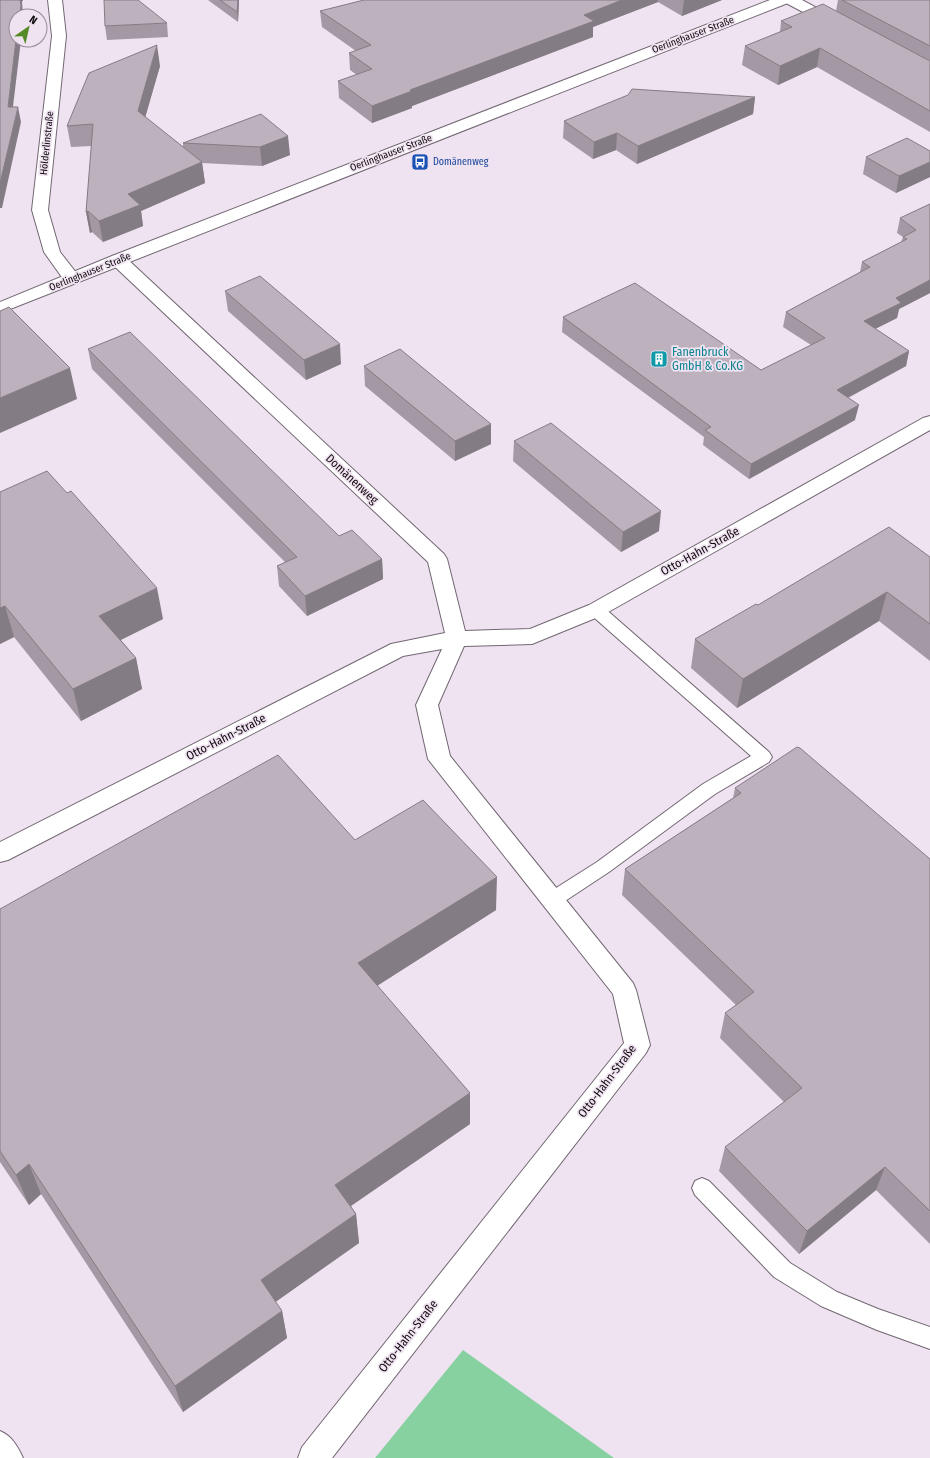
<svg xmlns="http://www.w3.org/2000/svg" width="930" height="1458" font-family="'Fira Sans Condensed',sans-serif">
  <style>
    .green { fill: #87d1a1 }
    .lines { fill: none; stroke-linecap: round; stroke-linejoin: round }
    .lane-casing { stroke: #716772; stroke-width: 2 }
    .street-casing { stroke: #716772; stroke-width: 2 }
    .secondary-casing { stroke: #716772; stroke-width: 2 }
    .lane { fill: #fff; fill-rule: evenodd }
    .street { fill: #fff; fill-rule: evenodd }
    .secondary { fill: #fff; fill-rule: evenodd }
    .wall { fill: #a398a3 }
    .shaded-wall { fill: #847c85 }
    .building { fill: #bdb1be; stroke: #847c85 }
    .labels { text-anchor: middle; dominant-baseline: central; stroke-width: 3.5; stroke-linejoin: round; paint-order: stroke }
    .far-street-label { font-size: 10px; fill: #0e0a0e; stroke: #f0e3f1 }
    .far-transit-label { font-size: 10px; fill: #164399; stroke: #f0e3f1; text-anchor: start }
    .culture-label { font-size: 12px; fill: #0d838f; stroke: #f0e3f1; text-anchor: start }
    .street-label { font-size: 12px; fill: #0e0a0e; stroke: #f0e3f1 }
  </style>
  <rect width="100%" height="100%" fill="#f0e3f1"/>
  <path class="green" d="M 463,1350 L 614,1458 L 375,1458 Z"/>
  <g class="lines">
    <g class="lane-casing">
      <path id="lane" d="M 596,604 L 602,606 L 769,752 L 772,757 L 769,762 L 715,794 L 609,872 L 559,905 L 552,908 L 545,905 L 543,900 L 545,895 L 597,862 L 703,784 L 751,756 L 590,614 L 588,610 L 590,606 Z
        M 702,1178 L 709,1181 L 790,1263 L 837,1292 L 878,1309 L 930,1327 L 930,1349 L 877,1330 L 821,1306 L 774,1277 L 695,1195 L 692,1188 L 695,1181 Z
        M 0,1431 C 12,1436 18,1447 23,1458 L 0,1458 Z"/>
    </g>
    <g class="street-casing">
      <path id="street" d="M 48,0 L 62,0 L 66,36 L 48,210 L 60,252 L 81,279 L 78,283 L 72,284 L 66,283 L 44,252 L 32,210 L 52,36 Z
        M 784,0 L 802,0 L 841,21 L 843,24 L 841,27 L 836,28 L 831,27 L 786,3 Z
        M 118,255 L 124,256 L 444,554 L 447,559 L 465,631 L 530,629 L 589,605 L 923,418 L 930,416 L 930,430 L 603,615 L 532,644 L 464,646 L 438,705 L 450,756 L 633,983 L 636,990 L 650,1045 L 646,1053 L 332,1458 L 298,1458 L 302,1447 L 624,1043 L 613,994 L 428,759 L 416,705 L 442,649 L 403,656 L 8,860 L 0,862 L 0,842 L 391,644 L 445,633 L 428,562 L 112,264 L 110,260 L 112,256 Z"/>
    </g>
    <g class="secondary-casing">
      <path id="secondary" d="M 770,0 L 790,0 L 788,3 L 0,313 L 0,302 L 112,256 Z"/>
    </g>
    <use href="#lane" class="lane"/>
    <use href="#street" class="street"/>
    <use href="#secondary" class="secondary"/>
  </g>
  <path class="wall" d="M 208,0 L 239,0 L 238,22 Z
    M 364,0 L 722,0 L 682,16 L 658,2 L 593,27 L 593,37 L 412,106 L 412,108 L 372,123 L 339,98 L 338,81 L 357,75 L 350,70 L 349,53 L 356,51 L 322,27 L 320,11 Z
    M 838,0 L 930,0 L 930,132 L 817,67 L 778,85 L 742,65 L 745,46 L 780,32 L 781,21 L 836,11 Z
    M 167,23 L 168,37 L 107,40 L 105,26 Z
    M 160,66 L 145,117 L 183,147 L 183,143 L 261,114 L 290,155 L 262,166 L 202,163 L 205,183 L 141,211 L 143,226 L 103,242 L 92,232 L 90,233 L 86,212 L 92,146 L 71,147 L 67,126 Z
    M 755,97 L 753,114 L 637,164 L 616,150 L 593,159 L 563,138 L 564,121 Z
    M 930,151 L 930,177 L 896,193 L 863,174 L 866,157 Z
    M 930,204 L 930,293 L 899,309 L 897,318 L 875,329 L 909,351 L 906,366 L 848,398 L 855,420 L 749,479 L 703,445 L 704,437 L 562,332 L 563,317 L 761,370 L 811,345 L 783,327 L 786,312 L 860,272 L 862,262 L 901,242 L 903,237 L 897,233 L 900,218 Z
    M 225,291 L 341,364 L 306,380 L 228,311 Z
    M 88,349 L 339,536 L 382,559 L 383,579 L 307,616 L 279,586 L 277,566 L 285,562 L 92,369 Z
    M 364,366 L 491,444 L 455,461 L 365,386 Z
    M 514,441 L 659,531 L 621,552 L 513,461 Z
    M 0,492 L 163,619 L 121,640 L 136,658 L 142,689 L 81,721 L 14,637 L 0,644 Z
    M 930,557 L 930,661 L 879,621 L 737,708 L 691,668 L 695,639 L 758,605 Z
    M 735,788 L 930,859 L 930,1244 L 876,1190 L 799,1254 L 719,1171 L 725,1147 L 784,1102 L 720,1038 L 725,1013 L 736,1005 L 622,895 L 625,869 L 733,798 Z
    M 355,840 L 496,910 L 377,986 L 470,1093 L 470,1124 L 351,1206 L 356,1214 L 359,1243 L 275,1302 L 282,1311 L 287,1338 L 183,1412 L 41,1194 L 29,1205 L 0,1162 L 0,909 Z"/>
  <path class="shaded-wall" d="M 20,0 L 23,0 L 23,1 L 22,1 L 23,16 L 20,16 Z
    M 238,0 L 239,0 L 238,22 L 237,12 Z
    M 622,0 L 658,0 L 658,2 L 593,27 L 593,37 L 412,106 L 412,108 L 372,123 L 372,106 L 584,15 Z
    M 684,0 L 722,0 L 682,16 Z
    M 16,40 L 21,40 L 11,123 L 8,107 Z
    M 157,45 L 160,66 L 141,132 L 138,111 Z
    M 820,48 L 817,67 L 778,85 L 780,66 Z
    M 755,97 L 753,114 L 637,164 L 638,146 Z
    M 18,107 L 21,122 L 2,208 L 0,208 L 0,183 Z
    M 617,133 L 616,150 L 593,159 L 594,142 Z
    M 288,136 L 290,155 L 262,166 L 260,147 Z
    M 202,162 L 205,183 L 141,211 L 143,226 L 103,242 L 99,221 L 128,194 Z
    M 930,162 L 930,177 L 896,193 L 899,176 Z
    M 88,211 L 92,232 L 90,233 L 86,212 Z
    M 930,280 L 930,293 L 899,309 L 897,318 L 861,336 L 864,321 L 896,298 Z
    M 340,344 L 341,364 L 306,380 L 304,360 Z
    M 909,351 L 906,366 L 834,405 L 837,390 Z
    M 70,368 L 77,399 L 0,433 L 0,398 Z
    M 859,405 L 855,420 L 749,479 L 751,464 Z
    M 491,424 L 491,444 L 455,461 L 455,441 Z
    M 661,511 L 659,531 L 621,552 L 623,532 Z
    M 382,559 L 383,579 L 307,616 L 305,596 Z
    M 157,588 L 163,619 L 106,647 L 99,616 Z
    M 887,592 L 879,621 L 737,708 L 743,679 Z
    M 5,606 L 14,637 L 0,644 L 0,608 Z
    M 136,658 L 142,689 L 81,721 L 73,689 Z
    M 497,877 L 496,910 L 361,996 L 358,963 Z
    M 470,1093 L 470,1124 L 339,1214 L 335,1185 Z
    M 29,1164 L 41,1194 L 29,1205 L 16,1175 Z
    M 885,1167 L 876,1190 L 799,1254 L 807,1231 Z
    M 356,1214 L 359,1243 L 267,1308 L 261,1280 Z
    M 282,1311 L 287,1338 L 183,1412 L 175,1386 Z"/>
  <path class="building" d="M 0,0 L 20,0 L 21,5 L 20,16 L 16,16 L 16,40 L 8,107 L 18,107 L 0,183 Z
    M 104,0 L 138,0 L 167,23 L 105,26 Z
    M 220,0 L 238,0 L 237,12 Z
    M 364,0 L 622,0 L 584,15 L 594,21 L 410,90 L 412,91 L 372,106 L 338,81 L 372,69 L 349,53 L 371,45 L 320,11 Z
    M 842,0 L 930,0 L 930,46 Z
    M 823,4 L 928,60 L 930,60 L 930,111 L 820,48 L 780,66 L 745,46 L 792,27 L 781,21 Z
    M 157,45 L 138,111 L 202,162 L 128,194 L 140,205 L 99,221 L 88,211 L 86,212 L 93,124 L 67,126 L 89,73 Z
    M 632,89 L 755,97 L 638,146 L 617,133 L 594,142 L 564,121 L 628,95 Z
    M 261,114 L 288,136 L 260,147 L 183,143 Z
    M 907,138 L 930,151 L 930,162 L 899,176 L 866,157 Z
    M 930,204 L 930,280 L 896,298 L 901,303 L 864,321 L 909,351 L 837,390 L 859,405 L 751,464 L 705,430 L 711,427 L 563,317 L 635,283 L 761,370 L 825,338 L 786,312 L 870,267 L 862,262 L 907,239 L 903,237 L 916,230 L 900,218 Z
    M 260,276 L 340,344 L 304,360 L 225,291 Z
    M 9,307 L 70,368 L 0,398 L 0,311 Z
    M 130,332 L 339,536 L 352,530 L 382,559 L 305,596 L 277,566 L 297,557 L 88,349 Z
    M 400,349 L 491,424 L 455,441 L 364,366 Z
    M 551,423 L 661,511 L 623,532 L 514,441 Z
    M 47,471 L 67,493 L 71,491 L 157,588 L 99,616 L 136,658 L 73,689 L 5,606 L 0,608 L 0,492 Z
    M 889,527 L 930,557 L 930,624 L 887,592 L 743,679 L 695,639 L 756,604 L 758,605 Z
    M 797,747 L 800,748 L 930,859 L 930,1211 L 885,1167 L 807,1231 L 725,1147 L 802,1088 L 725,1013 L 754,992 L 625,869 L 741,793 L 735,788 Z
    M 278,755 L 355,840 L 423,800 L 497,877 L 358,963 L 470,1093 L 335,1185 L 356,1214 L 261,1280 L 282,1311 L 175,1386 L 29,1164 L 16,1175 L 0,1151 L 0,909 Z"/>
  <defs>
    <g id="bus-square" transform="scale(0.9)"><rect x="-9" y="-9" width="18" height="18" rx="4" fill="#1a4fb4" stroke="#f0e3f1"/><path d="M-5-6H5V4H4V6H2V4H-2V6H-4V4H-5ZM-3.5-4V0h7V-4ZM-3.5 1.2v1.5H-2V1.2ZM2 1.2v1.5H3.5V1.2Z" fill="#fff"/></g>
    <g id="building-square" transform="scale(0.9)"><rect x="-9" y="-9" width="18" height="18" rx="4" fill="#0f9aa8" stroke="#f0e3f1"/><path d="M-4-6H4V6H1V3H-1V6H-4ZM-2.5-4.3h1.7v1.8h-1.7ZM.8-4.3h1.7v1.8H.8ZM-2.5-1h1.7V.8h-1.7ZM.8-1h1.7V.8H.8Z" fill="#fff"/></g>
  </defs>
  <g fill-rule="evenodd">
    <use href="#bus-square" x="420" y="162"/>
    <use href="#building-square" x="659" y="359"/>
  </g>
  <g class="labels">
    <g class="far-street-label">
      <text transform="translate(693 35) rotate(-21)">Oerlinghauser Straße</text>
      <text transform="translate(47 143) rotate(-84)">Hölderlinstraße</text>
      <text transform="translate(391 153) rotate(-21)">Oerlinghauser Straße</text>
      <text transform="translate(90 272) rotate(-22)">Oerlinghauser Straße</text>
    </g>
    <g class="far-transit-label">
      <text x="433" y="162">Domänenweg</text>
    </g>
    <g class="culture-label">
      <text x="672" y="352">Fanenbruck<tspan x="672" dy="14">GmbH &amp; Co.KG</tspan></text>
    </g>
    <g class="street-label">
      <text transform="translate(352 479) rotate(43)">Domänenweg</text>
      <text transform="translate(700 551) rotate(-29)">Otto-Hahn-Straße</text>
      <text transform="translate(226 737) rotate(-27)">Otto-Hahn-Straße</text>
      <text transform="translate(607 1081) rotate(-53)">Otto-Hahn-Straße</text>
      <text transform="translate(408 1336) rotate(-52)">Otto-Hahn-Straße</text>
    </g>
  </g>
  <g transform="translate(28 28) rotate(34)"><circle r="19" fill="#f0e3f1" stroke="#968c96"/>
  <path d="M0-3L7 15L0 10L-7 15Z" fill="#558b26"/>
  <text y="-6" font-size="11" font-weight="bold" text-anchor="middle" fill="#0e0a0e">N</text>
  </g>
</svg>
